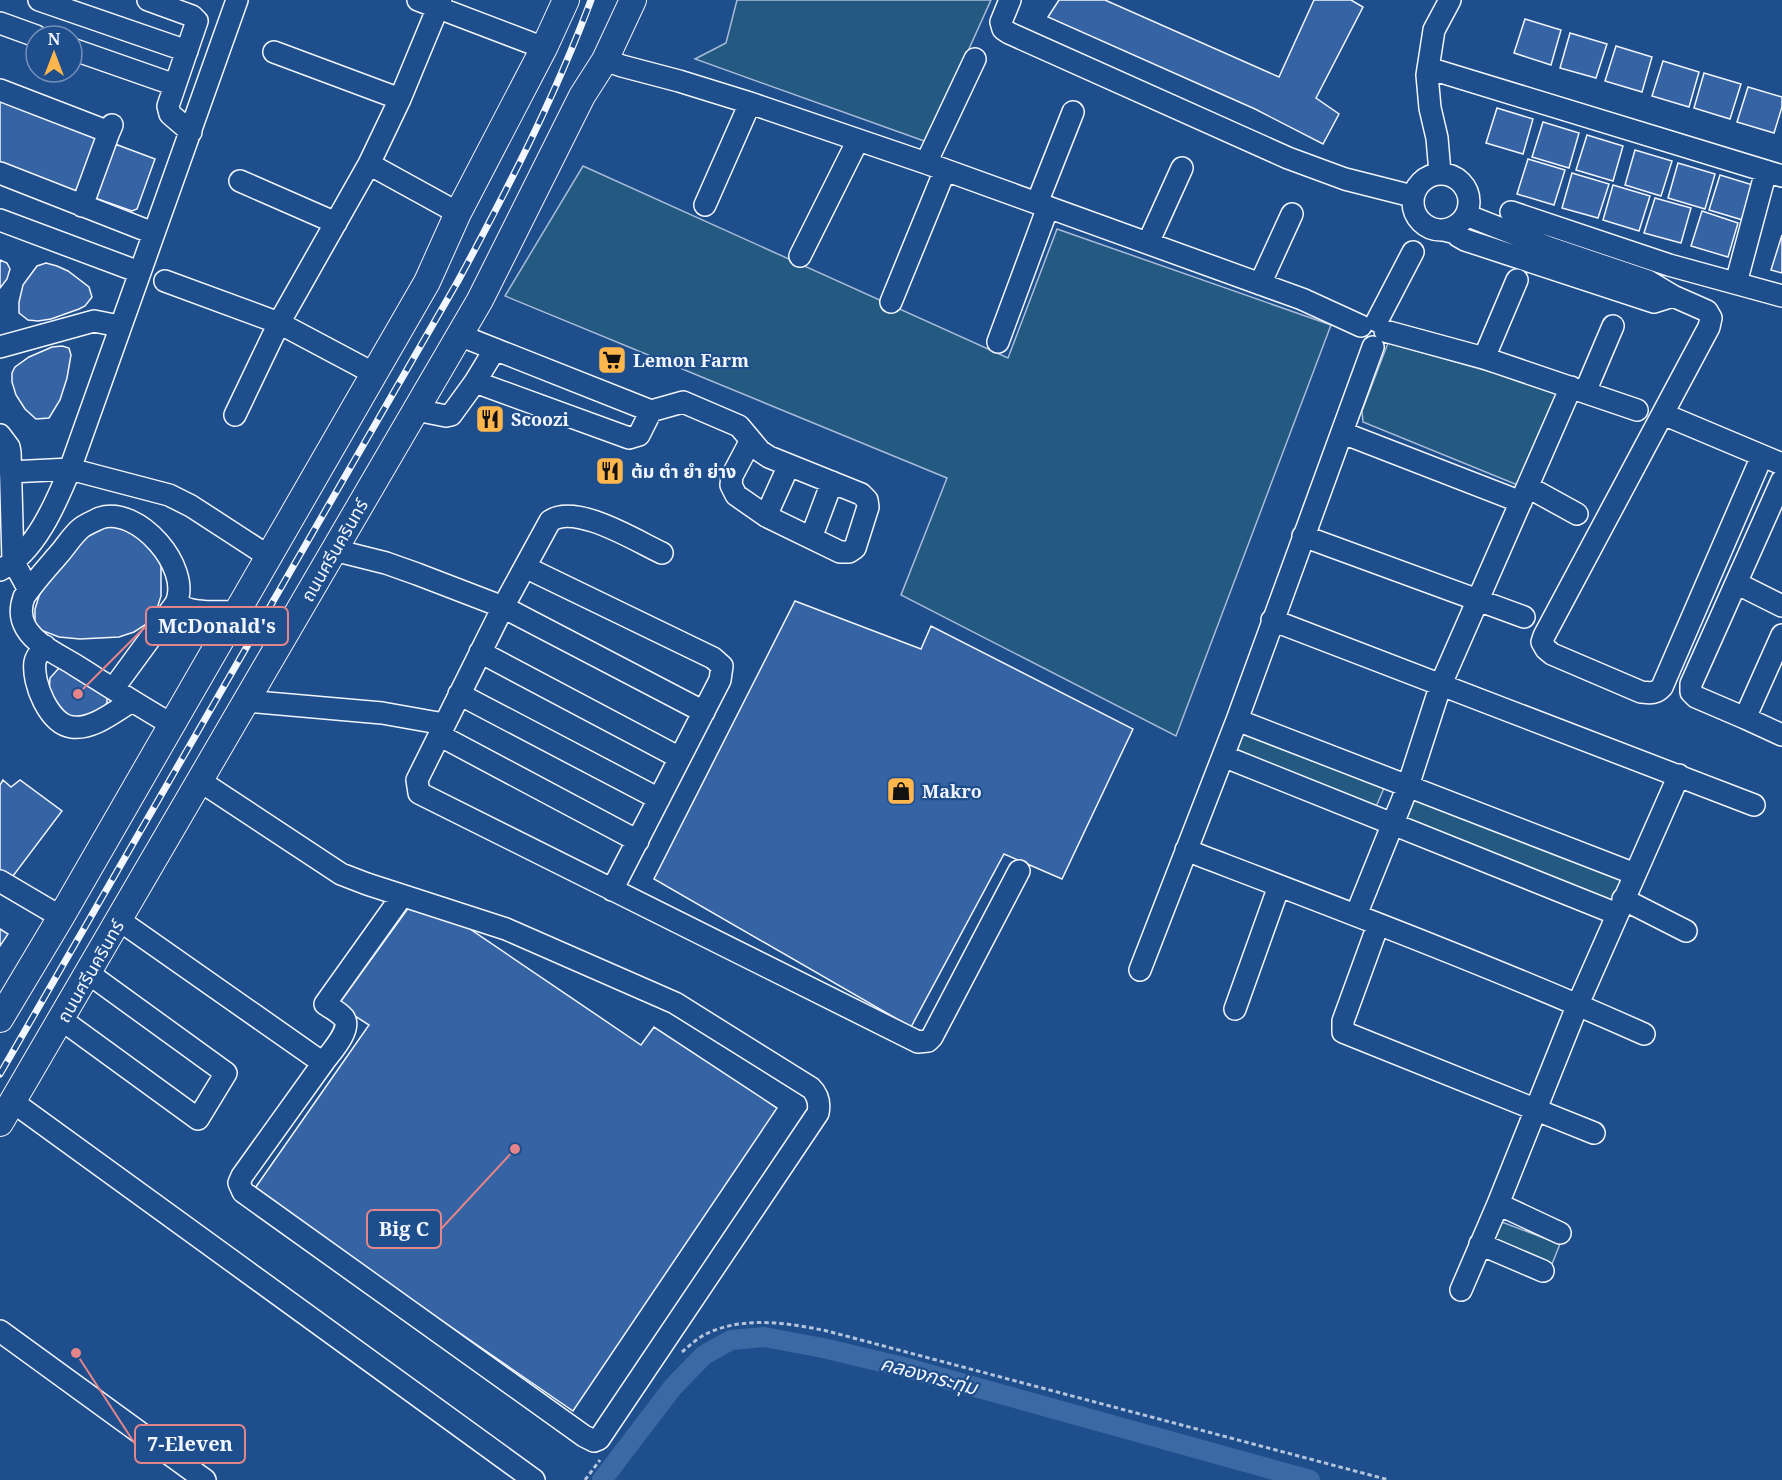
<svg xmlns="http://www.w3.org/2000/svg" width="1782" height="1480" font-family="'Noto Serif','Noto Sans Thai',serif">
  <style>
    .green { fill: #245a82; stroke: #a8bbd7; stroke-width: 1.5 }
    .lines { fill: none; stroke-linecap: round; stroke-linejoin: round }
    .canal { stroke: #3b69a3; stroke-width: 20 }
    .building { fill: #3563a3; stroke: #f2f6ff; stroke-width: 1.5 }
    .minor-casing { stroke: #f2f6ff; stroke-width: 24 }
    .major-casing { stroke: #f2f6ff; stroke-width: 28 }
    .path { stroke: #b3c4dc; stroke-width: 3; stroke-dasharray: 4.5 3; stroke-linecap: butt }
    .minor { stroke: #1f4e8c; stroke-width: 21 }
    .major { stroke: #1f4e8c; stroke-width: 26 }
    .rail-casing { stroke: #f2f6ff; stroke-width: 7 }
    .rail { stroke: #1f4e8c; stroke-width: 4.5; stroke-dasharray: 14; stroke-linecap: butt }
    .labels { text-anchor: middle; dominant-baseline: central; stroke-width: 4.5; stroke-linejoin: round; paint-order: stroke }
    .poi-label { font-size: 18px; font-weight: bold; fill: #f2f6ff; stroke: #1f4e8c; text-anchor: start }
    .street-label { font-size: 18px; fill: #f2f6ff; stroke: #1f4e8c }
    .water-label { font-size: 20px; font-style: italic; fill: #f2f6ff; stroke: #1f4e8c }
    .leader { fill: none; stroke: #e38589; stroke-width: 2 }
    .callout-dot { fill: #e38589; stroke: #1f4e8c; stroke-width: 2 }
    .callout { fill: #1f4e8c; stroke: #e38589; stroke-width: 2 }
    .callout-label { font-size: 20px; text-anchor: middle; font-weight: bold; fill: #f2f6ff }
  </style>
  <rect width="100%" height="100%" fill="#1f4e8c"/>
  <path class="green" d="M 737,0 L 991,0 L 927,142 L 695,59 L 726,43 Z
    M 583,166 L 1008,358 L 1057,229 L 1331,325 L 1176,736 L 901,595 L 947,478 L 505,296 Z
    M 1388,343 L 1558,391 L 1520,486 L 1363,422 L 1362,411 Z
    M 1241,730 L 1384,788 L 1375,809 L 1232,751 Z
    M 1415,796 L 1624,876 L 1613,904 L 1405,823 Z
    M 1499,1221 L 1560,1244 L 1552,1264 L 1491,1241 Z"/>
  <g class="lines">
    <path class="canal" d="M 602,1480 L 673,1387 L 704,1355 L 731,1340 L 764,1337 L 823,1348 L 903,1367 L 1310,1480"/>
  </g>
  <path class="building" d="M 1059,0 L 1105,0 L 1279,77 L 1314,0 L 1351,0 L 1363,7 L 1316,98 L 1339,114 L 1323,144 L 1255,109 L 1048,17 Z
    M 1525,19 L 1561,30 L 1551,65 L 1514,53 Z
    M 1570,33 L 1607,44 L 1596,78 L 1560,68 Z
    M 1616,46 L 1652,57 L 1642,92 L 1605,81 Z
    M 1663,61 L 1699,72 L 1689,107 L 1652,96 Z
    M 1704,73 L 1741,84 L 1730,119 L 1694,108 Z
    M 1748,87 L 1782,97 L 1782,107 L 1774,133 L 1737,122 Z
    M 0,98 L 100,138 L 78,193 L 0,162 Z
    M 1497,108 L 1533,119 L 1523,154 L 1486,143 Z
    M 1543,122 L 1579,133 L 1569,168 L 1532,157 Z
    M 1587,135 L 1623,146 L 1613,181 L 1576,170 Z
    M 115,144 L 155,159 L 137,209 L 132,211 L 95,198 Z
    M 1635,150 L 1672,161 L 1661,196 L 1625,185 Z
    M 1528,159 L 1565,170 L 1554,205 L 1517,194 Z
    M 1678,163 L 1715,174 L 1705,209 L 1668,198 Z
    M 1572,173 L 1609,184 L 1598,218 L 1562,208 Z
    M 1720,175 L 1756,186 L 1746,221 L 1709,210 Z
    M 1613,185 L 1650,196 L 1639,231 L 1603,220 Z
    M 1655,198 L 1691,208 L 1681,243 L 1644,233 Z
    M 1702,211 L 1738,223 L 1728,257 L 1691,246 Z
    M 1782,235 L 1782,273 L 1771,270 Z
    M 0,260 L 7,263 L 10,269 L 7,279 L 0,288 Z
    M 46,263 L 57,266 L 68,271 L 89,287 L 92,297 L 85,306 L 79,309 L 51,319 L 38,321 L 28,320 L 19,313 L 19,302 L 23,285 L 37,266 Z
    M 62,346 L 69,348 L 71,355 L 67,378 L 60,400 L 49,418 L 36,419 L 25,409 L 16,395 L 12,382 L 12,373 L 15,367 L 29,357 L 52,347 Z
    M 140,519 L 161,558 L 161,596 L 157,609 L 145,625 L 134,632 L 119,637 L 80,639 L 59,637 L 38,629 L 35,625 L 35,609 L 39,596 L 48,580 L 92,529 Z
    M 795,601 L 921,649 L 931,626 L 1133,729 L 1062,879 L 1004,854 L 911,1027 L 654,879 Z
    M 59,668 L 62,668 L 107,695 L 107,702 L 104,710 L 74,721 L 52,701 L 49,694 L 50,678 Z
    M 3,780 L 11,787 L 20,780 L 62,811 L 10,880 L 0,872 L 0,785 Z
    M 409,907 L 464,925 L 641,1045 L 654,1027 L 777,1108 L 573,1411 L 253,1191 L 369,1025 L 338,1005 Z
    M 0,929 L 8,934 L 0,946 Z"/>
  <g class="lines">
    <g class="minor-casing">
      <path id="minor" d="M 39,0 L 187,51
        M 148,0 L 192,16 L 197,21 L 168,106 L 170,114 L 191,132
        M 418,0 L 544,48
        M 1010,0 L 1001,22 L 1003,29 L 1009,33 L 1288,158 L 1345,179 L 1412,196
        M 0,23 L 36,36
        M 72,49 L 175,85
        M 274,52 L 400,99
        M 605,60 L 622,66 L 679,81 L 750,103 L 926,163 L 1302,299 L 1361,326
        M 1428,68 L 1782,176
        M 0,90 L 109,132 L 112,125
        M 926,163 L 975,59
        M 369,164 L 458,213
        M 0,173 L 153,233
        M 1440,173 L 1437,138 L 1430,108 L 1427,75 L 1434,30 L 1450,0
        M1413 202a28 28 0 1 1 56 0a28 28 0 1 1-56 0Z
        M 240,181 L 336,223
        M 1037,203 L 1073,112
        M 705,205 L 750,103
        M 82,206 L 109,132
        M 1511,212 L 1669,265 L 1782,296
        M 1466,215 L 1550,248 L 1648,281 L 1673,296 L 1707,311 L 1711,318 L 1709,327 L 1544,636 L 1542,642 L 1546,649 L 1552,654 L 1641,692 C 1650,693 1656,694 1662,687 L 1762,456
        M 0,220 L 139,272
        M 1444,230 L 1456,233 L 1458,236 L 1465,240 L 1654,302 L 1673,296
        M 1148,243 L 1182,168
        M 800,256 L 858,140
        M 165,281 L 279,323 L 373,373
        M 1736,283 L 1766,171
        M 1260,284 L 1292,214
        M 891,302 L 945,170
        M 1377,321 L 1413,252
        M 1385,331 L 1484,358 L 1637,410
        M 459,335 L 651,411 L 683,402 L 739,426 L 760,451 L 769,457 L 861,494 L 867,500 L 868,507 L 855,548 L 849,552 L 840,552 L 766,516 L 736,495 L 731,485 L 732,476 L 751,440
        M 998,342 L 1048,207
        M 0,347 L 94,321 L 119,326
        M 1484,358 L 1517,280
        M 475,382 L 495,349
        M 1585,392 L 1613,326
        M 416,410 L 446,416 L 451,415 L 475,382 L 629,438 L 639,435 L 651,411
        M 1663,414 L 1782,464
        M 235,415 L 279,323 L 369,164 L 400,99 L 441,0
        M 1343,433 L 1521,502
        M 0,435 L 9,447 L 10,452 L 13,561 L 29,590
        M 10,472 L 70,469 L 169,495 L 191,506 L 268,556
        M 1782,480 L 1691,684 L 1691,692 L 1696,697 L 1745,718 L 1782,635
        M 1528,487 L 1577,514
        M 766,516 L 789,465
        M 1303,536 L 1524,617
        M 811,538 L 832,482
        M 334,550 L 386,563 L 417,574 L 503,607 L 704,712
        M 662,553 C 636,541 576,503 550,521 L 503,607 L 417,780 L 419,793 L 918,1042 L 928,1041 L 932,1037 L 1019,871
        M 525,567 L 713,658 L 722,666 L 720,680 L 612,890
        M 0,570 C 35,553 56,503 70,469 L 237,0
        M 1736,583 L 1782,606
        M 176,603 C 193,615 216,611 236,612
        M 1272,620 L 1754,805
        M 45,646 C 41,651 36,656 35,662 C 32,683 49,724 72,727 C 93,730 115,711 132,701
        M 480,652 L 680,758
        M 113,689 L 176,603 C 192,568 138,505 100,518 C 94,521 84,525 80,529 C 72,536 66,546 59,554 C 47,568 34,582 24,597 C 20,608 20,618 26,628 C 36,645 59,655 75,665 C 107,685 138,705 171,724
        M 459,694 L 659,799
        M 245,701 L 382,713 L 444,724
        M 1745,718 L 1782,735
        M 1237,720 L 1635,874
        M 439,735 L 638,841
        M 1223,756 L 1617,914
        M 1186,850 C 1340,909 1494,967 1644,1034
        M 0,881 L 61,917
        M 1623,899 L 1686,931
        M 1356,915 L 1408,786 L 1441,684 L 1571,387
        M 119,920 L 323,1063 L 242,1176 L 239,1183 L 243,1192 L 584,1436 L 594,1441 L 599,1439 L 818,1113 C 820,1103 818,1095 811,1088 L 675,1003 L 506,929 L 367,884 L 341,874 L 200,781
        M 1378,925 L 1343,1021 L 1343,1032 L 1594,1133
        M 1140,970 L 1237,720 L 1373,347
        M 1235,1009 L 1279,886
        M 62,1020 L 198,1119 L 226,1073 L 88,973
        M 323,1063 C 330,1053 352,1030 344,1018 C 339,1012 331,1008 325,1004 L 402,896
        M 13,1102 L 534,1480
        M 1498,1204 L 1560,1233
        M 1480,1244 L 1543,1271
        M 1461,1290 L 1498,1204 L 1578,1004 L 1679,775
        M 0,1331 L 205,1480"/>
    </g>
    <g class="major-casing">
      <path id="major" d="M 0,1019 L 61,917 L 427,282 L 458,213 L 544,48 L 566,0
        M 0,1123 L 480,300 L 582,96 L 605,60 L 633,0"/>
    </g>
    <path class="path" d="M 682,1352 C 690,1345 699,1337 708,1333 C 745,1316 789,1323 827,1331 L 1389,1480
      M 585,1480 L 600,1460"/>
    <use href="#minor" class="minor"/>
    <use href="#major" class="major"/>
    <g class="rail-casing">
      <path id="rail" d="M 0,1074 L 458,281 C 507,190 555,97 591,0"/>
    </g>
    <use href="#rail" class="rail"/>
  </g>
  <defs>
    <g id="supermarket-square" transform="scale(1.5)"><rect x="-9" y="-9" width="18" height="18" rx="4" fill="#ffb74d" stroke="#1f4e8c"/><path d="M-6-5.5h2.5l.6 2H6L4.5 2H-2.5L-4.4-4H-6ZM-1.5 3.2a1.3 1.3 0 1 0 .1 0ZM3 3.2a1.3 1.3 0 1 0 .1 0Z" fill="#111"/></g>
    <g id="restaurant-square" transform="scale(1.5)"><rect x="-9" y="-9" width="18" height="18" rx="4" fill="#ffb74d" stroke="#1f4e8c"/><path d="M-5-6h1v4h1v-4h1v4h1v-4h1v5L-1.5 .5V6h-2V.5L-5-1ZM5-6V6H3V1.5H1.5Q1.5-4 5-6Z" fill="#111"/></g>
    <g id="shop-square" transform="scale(1.5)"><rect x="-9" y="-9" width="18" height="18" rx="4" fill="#ffb74d" stroke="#1f4e8c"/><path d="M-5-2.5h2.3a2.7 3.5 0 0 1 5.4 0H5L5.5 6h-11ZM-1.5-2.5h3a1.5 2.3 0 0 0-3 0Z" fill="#111"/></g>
  </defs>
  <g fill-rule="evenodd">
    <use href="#supermarket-square" x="612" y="360"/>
    <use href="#restaurant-square" x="490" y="419"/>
    <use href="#restaurant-square" x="610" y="471"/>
    <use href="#shop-square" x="901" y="791"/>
  </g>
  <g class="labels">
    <g class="poi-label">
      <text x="633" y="360">Lemon Farm</text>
      <text x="511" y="419">Scoozi</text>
      <text x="631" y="471">ต้ม ตำ ยำ ย่าง</text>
      <text x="922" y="791">Makro</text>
    </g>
    <g class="street-label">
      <text transform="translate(334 550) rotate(-60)">ถนนศรีนครินทร์</text>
      <text transform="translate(90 971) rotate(-60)">ถนนศรีนครินทร์</text>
    </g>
    <g class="water-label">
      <text transform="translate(929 1375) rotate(15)">คลองกระทุ่ม</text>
    </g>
  </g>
  <path class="leader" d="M78 694L146 626M515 1149L441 1229M76 1353L135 1444"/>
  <g class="callout-dot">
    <circle cx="78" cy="694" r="6"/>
    <circle cx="515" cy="1149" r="6"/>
    <circle cx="76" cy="1353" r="6"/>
  </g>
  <g class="callout">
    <rect x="146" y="607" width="142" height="38" rx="6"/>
    <rect x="367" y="1210" width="74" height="38" rx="6"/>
    <rect x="135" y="1425" width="110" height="38" rx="6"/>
  </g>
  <g class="callout-label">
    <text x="217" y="633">McDonald's</text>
    <text x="404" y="1236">Big C</text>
    <text x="190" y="1451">7-Eleven</text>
  </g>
  <g transform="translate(54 54)"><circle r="28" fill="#1f4e8c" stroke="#7391ba" stroke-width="1.5"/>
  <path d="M0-4.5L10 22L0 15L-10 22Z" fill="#ffb74d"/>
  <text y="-9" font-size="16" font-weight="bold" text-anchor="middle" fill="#f2f6ff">N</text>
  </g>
</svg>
